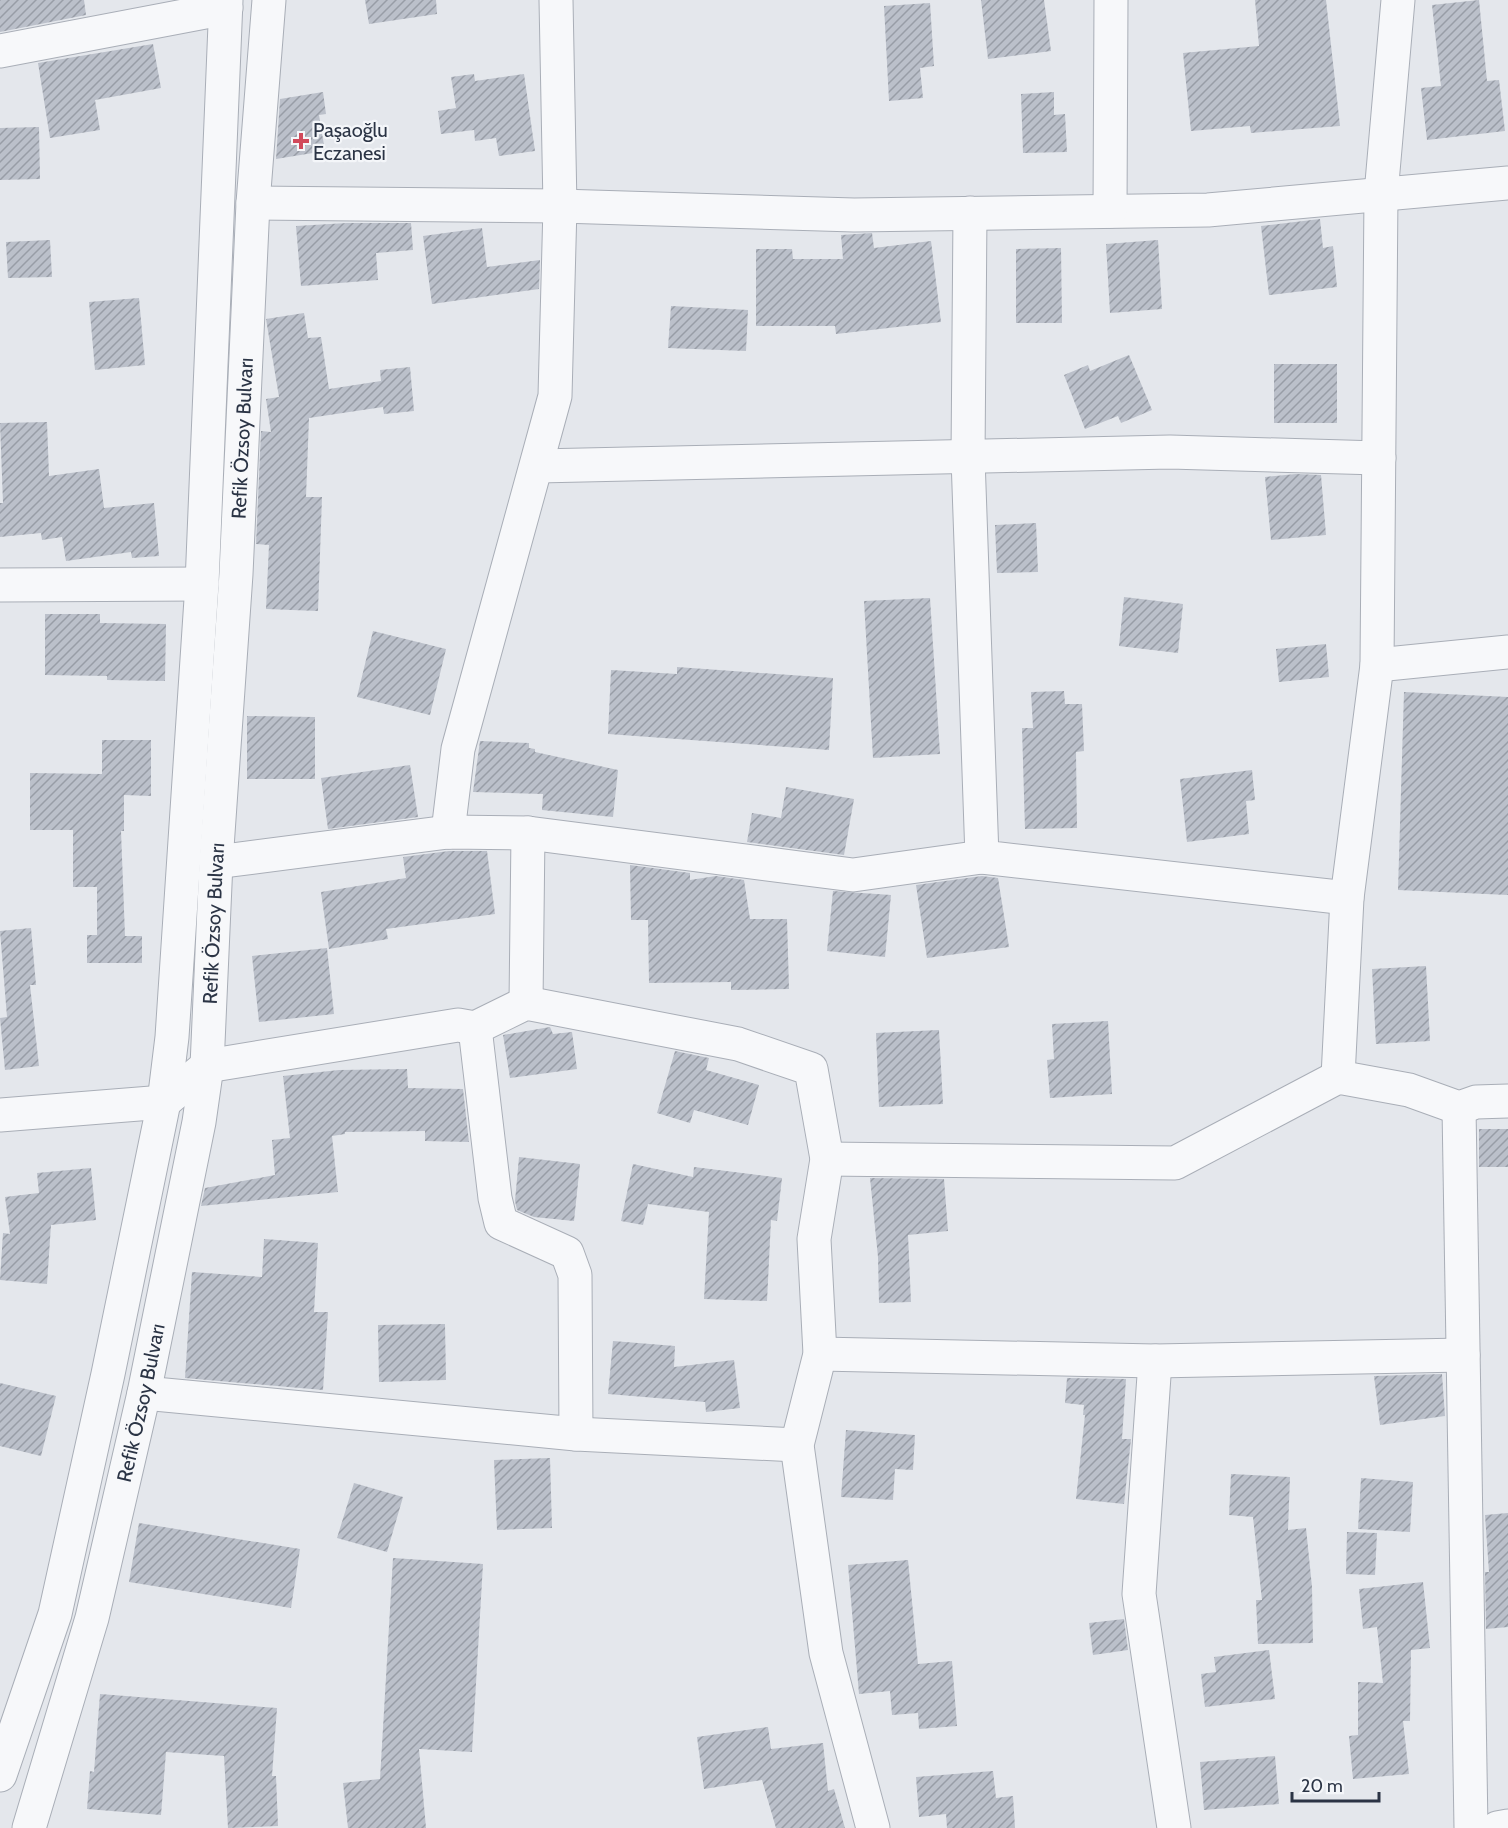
<svg xmlns="http://www.w3.org/2000/svg" width="1508" height="1828" font-family="Cabin,sans-serif">
  <style>
    .building { fill: url(#building-hatch) }
    .lines { fill: none; stroke-linecap: round; stroke-linejoin: round }
    .minor-casing { stroke: #a9aeb7; stroke-width: 35 }
    .minor { stroke: #f7f8fa; stroke-width: 33 }
    .poi-dot { fill: #d1495b; stroke: #f4f6f9; stroke-width: 2 }
    .labels { text-anchor: middle; dominant-baseline: central; stroke-width: 4.5; stroke-linejoin: round; paint-order: stroke }
    .poi-label { font-size: 20px; fill: #2b3445; stroke: #f4f6f9; text-anchor: start }
    .street-label { font-size: 20px; fill: #2b3445; stroke: #f4f6f9 }
  </style>
  <defs>
    <pattern id="building-hatch" width="6" height="6" patternUnits="userSpaceOnUse" patternTransform="scale(1.5)"><rect width="6" height="6" fill="#bbc0ca"/><path d="M-1 1l2-2M0 6l6-6M5 7l2-2" fill="none" stroke="#989da6"/></pattern>
  </defs>
  <rect width="100%" height="100%" fill="#e4e7ec"/>
  <path class="building" d="M 0,0 L 84,0 L 86,15 L 0,32 Z
    M 365,0 L 436,0 L 437,14 L 369,24 Z
    M 981,0 L 1044,0 L 1051,51 L 988,59 Z
    M 1255,0 L 1326,0 L 1340,126 L 1251,133 L 1250,126 L 1191,131 L 1183,53 L 1259,46 Z
    M 1479,0 L 1487,81 L 1499,80 L 1505,131 L 1427,140 L 1421,88 L 1441,86 L 1432,5 Z
    M 930,3 L 934,66 L 920,68 L 923,98 L 889,101 L 884,6 Z
    M 153,44 L 161,88 L 95,100 L 100,130 L 50,138 L 38,63 Z
    M 474,74 L 475,81 L 524,74 L 535,151 L 499,156 L 496,138 L 475,141 L 474,130 L 441,134 L 438,111 L 456,108 L 451,77 Z
    M 323,92 L 326,114 L 319,115 L 325,151 L 276,159 L 280,99 Z
    M 1054,92 L 1054,115 L 1065,114 L 1067,152 L 1023,153 L 1021,94 Z
    M 39,127 L 40,179 L 0,180 L 0,128 Z
    M 1320,219 L 1323,248 L 1333,246 L 1337,287 L 1269,295 L 1261,226 Z
    M 347,223 L 411,223 L 413,250 L 376,253 L 378,280 L 301,286 L 296,226 Z
    M 482,228 L 487,267 L 540,260 L 539,289 L 432,304 L 423,236 Z
    M 872,233 L 874,248 L 931,241 L 941,322 L 836,334 L 835,326 L 756,326 L 756,249 L 792,249 L 793,259 L 843,259 L 841,235 Z
    M 50,240 L 52,277 L 8,278 L 6,242 Z
    M 1158,240 L 1162,309 L 1110,313 L 1106,244 Z
    M 1061,248 L 1062,323 L 1016,323 L 1016,249 Z
    M 139,298 L 145,365 L 95,370 L 89,302 Z
    M 671,306 L 748,310 L 746,351 L 668,348 Z
    M 304,313 L 308,338 L 321,337 L 329,389 L 381,381 L 380,370 L 410,367 L 414,411 L 384,414 L 383,407 L 309,418 L 306,497 L 322,497 L 318,611 L 266,609 L 269,545 L 256,544 L 261,431 L 271,432 L 266,399 L 279,397 L 266,319 Z
    M 1129,355 L 1152,410 L 1121,423 L 1118,416 L 1085,429 L 1064,375 L 1088,365 L 1090,371 Z
    M 1274,364 L 1337,364 L 1337,423 L 1274,423 Z
    M 47,422 L 49,476 L 99,469 L 104,508 L 154,503 L 159,556 L 132,558 L 131,552 L 66,561 L 62,537 L 42,540 L 41,533 L 0,537 L 0,503 L 3,503 L 0,423 Z
    M 1296,474 L 1321,475 L 1326,535 L 1271,540 L 1265,477 Z
    M 1036,523 L 1038,572 L 997,573 L 995,525 Z
    M 1124,597 L 1183,604 L 1178,653 L 1119,646 Z
    M 930,598 L 940,754 L 873,758 L 864,601 Z
    M 45,614 L 100,614 L 100,623 L 166,624 L 165,681 L 107,680 L 107,676 L 45,675 Z
    M 373,631 L 446,649 L 430,715 L 357,697 Z
    M 1326,644 L 1329,677 L 1279,682 L 1276,649 Z
    M 677,667 L 833,678 L 829,750 L 608,734 L 611,670 L 677,674 Z
    M 1064,691 L 1065,704 L 1082,704 L 1084,751 L 1076,752 L 1077,828 L 1025,829 L 1022,728 L 1033,728 L 1031,692 Z
    M 1404,692 L 1508,697 L 1508,895 L 1398,890 Z
    M 247,716 L 315,717 L 315,779 L 247,779 Z
    M 102,740 L 151,740 L 151,796 L 124,795 L 124,831 L 121,831 L 125,936 L 142,936 L 142,963 L 87,963 L 87,935 L 97,935 L 97,887 L 73,887 L 73,830 L 30,830 L 30,773 L 102,774 Z
    M 480,741 L 529,743 L 529,748 L 535,749 L 535,752 L 618,770 L 613,817 L 542,810 L 543,794 L 473,792 Z
    M 410,765 L 418,817 L 328,829 L 321,778 Z
    M 1252,770 L 1255,800 L 1246,801 L 1249,834 L 1187,842 L 1180,779 Z
    M 786,787 L 854,799 L 844,855 L 747,842 L 752,813 L 781,818 Z
    M 449,851 L 487,851 L 495,914 L 386,929 L 388,939 L 329,949 L 321,892 L 406,878 L 403,857 Z
    M 630,865 L 690,873 L 690,880 L 716,876 L 744,880 L 750,919 L 787,919 L 789,989 L 731,990 L 731,982 L 649,983 L 648,920 L 631,920 Z
    M 982,876 L 998,878 L 1009,947 L 927,958 L 916,885 Z
    M 833,891 L 891,895 L 885,957 L 827,951 Z
    M 31,928 L 36,985 L 30,985 L 39,1066 L 5,1070 L 0,1018 L 7,1017 L 0,931 Z
    M 327,948 L 334,1014 L 259,1022 L 252,956 Z
    M 1426,966 L 1430,1041 L 1376,1044 L 1372,969 Z
    M 1108,1021 L 1112,1094 L 1050,1098 L 1047,1060 L 1054,1059 L 1052,1024 Z
    M 550,1027 L 553,1034 L 572,1032 L 577,1069 L 510,1078 L 503,1035 Z
    M 939,1030 L 943,1104 L 879,1107 L 876,1033 Z
    M 675,1051 L 709,1058 L 706,1070 L 759,1085 L 748,1125 L 694,1110 L 690,1123 L 657,1113 Z
    M 407,1069 L 408,1088 L 463,1089 L 469,1142 L 425,1141 L 425,1131 L 345,1132 L 345,1134 L 332,1136 L 338,1192 L 201,1206 L 205,1188 L 275,1175 L 272,1140 L 290,1138 L 283,1076 L 339,1070 Z
    M 1479,1129 L 1508,1129 L 1508,1167 L 1479,1167 Z
    M 519,1157 L 580,1164 L 574,1221 L 534,1217 L 517,1210 L 515,1201 Z
    M 633,1164 L 693,1177 L 694,1167 L 782,1178 L 777,1221 L 771,1220 L 767,1301 L 704,1299 L 709,1212 L 648,1204 L 643,1225 L 621,1221 Z
    M 91,1168 L 96,1220 L 51,1225 L 47,1284 L 0,1280 L 3,1233 L 10,1234 L 5,1197 L 39,1193 L 37,1173 Z
    M 870,1178 L 944,1179 L 948,1231 L 908,1235 L 911,1302 L 879,1303 L 878,1257 Z
    M 264,1239 L 318,1243 L 314,1312 L 328,1312 L 323,1390 L 185,1378 L 192,1272 L 262,1277 Z
    M 445,1324 L 446,1380 L 379,1382 L 378,1325 Z
    M 613,1341 L 675,1346 L 674,1367 L 734,1360 L 740,1408 L 706,1412 L 705,1402 L 608,1394 Z
    M 1442,1374 L 1445,1416 L 1380,1425 L 1374,1376 Z
    M 1067,1378 L 1126,1379 L 1122,1439 L 1131,1439 L 1124,1504 L 1076,1499 L 1085,1415 L 1083,1415 L 1084,1405 L 1065,1403 Z
    M 0,1383 L 56,1396 L 41,1456 L 0,1446 Z
    M 846,1430 L 915,1435 L 913,1470 L 895,1469 L 893,1500 L 841,1497 Z
    M 550,1458 L 552,1528 L 497,1530 L 494,1460 Z
    M 1231,1474 L 1290,1477 L 1288,1530 L 1306,1528 L 1312,1587 L 1313,1643 L 1258,1644 L 1256,1600 L 1262,1600 L 1253,1517 L 1229,1515 Z
    M 1361,1478 L 1413,1482 L 1410,1532 L 1358,1529 Z
    M 354,1483 L 403,1497 L 387,1552 L 337,1538 Z
    M 1508,1513 L 1508,1627 L 1486,1629 L 1485,1572 L 1489,1572 L 1485,1515 Z
    M 139,1523 L 300,1549 L 291,1608 L 129,1582 Z
    M 1347,1532 L 1377,1533 L 1375,1575 L 1346,1574 Z
    M 393,1558 L 483,1564 L 472,1752 L 419,1749 L 426,1828 L 348,1828 L 343,1783 L 380,1779 Z
    M 908,1560 L 918,1664 L 952,1661 L 957,1726 L 919,1729 L 918,1713 L 892,1715 L 890,1691 L 859,1694 L 848,1565 Z
    M 1423,1582 L 1430,1648 L 1411,1650 L 1410,1721 L 1403,1721 L 1409,1774 L 1353,1779 L 1349,1736 L 1358,1735 L 1358,1682 L 1383,1683 L 1377,1627 L 1363,1629 L 1359,1589 Z
    M 1124,1619 L 1128,1650 L 1093,1655 L 1089,1623 Z
    M 1269,1650 L 1275,1699 L 1205,1707 L 1201,1674 L 1216,1672 L 1214,1657 Z
    M 100,1694 L 277,1708 L 272,1776 L 276,1776 L 278,1826 L 228,1828 L 224,1756 L 166,1752 L 161,1815 L 87,1809 L 90,1771 L 94,1772 Z
    M 768,1727 L 771,1749 L 823,1743 L 828,1791 L 834,1789 L 845,1828 L 776,1828 L 762,1780 L 704,1789 L 697,1737 Z
    M 1275,1756 L 1279,1804 L 1204,1810 L 1200,1762 Z
    M 993,1771 L 996,1798 L 1013,1796 L 1015,1828 L 947,1828 L 946,1814 L 919,1817 L 916,1777 Z"/>
  <g class="lines">
    <g class="minor-casing">
      <g id="minor">
        <path d="M 0,51 L 226,8"/>
        <path d="M 253,203 L 560,206 L 854,215 L 1208,210 L 1508,183"/>
        <path d="M 1110,211 L 1111,0"/>
        <path d="M 970,213 L 968,458 L 982,857 L 1347,898"/>
        <path d="M 538,466 L 1170,452 L 1379,458"/>
        <path d="M 0,585 L 202,584"/>
        <path d="M 1377,665 L 1508,652"/>
        <path d="M 448,832 L 458,749 L 555,396 L 560,206 L 556,0"/>
        <path d="M 216,862 L 448,832 L 528,833 L 853,875 L 982,857"/>
        <path d="M 526,1003 L 528,833"/>
        <path d="M 475,1028 L 495,1198 L 501,1223 L 567,1253 L 575,1275 L 576,1434"/>
        <path d="M 1338,1077 L 1347,898 L 1377,665 L 1381,194 L 1398,0"/>
        <path d="M 1459,1108 L 1471,1828"/>
        <path d="M 0,1115 L 164,1102 L 207,1066 L 458,1025 L 475,1028 L 526,1003 L 738,1044 L 811,1069 L 827,1159 L 814,1239 L 820,1354 L 797,1445 L 826,1653 L 873,1828"/>
        <path d="M 827,1159 L 1175,1163 L 1338,1077 L 1409,1090 L 1459,1108 L 1476,1102 L 1508,1101"/>
        <path d="M 820,1354 L 1155,1361 L 1463,1355"/>
        <path d="M 1155,1361 L 1139,1594 L 1174,1828"/>
        <path d="M 144,1393 L 576,1434 L 797,1445"/>
        <path d="M 0,1775 L 55,1614 L 108,1374 L 164,1102 L 172,1037 L 202,584 L 226,0"/>
        <path id="s1" d="M 29,1828 L 92,1618 L 144,1393 L 199,1122 L 207,1066 L 216,862 L 236,574 L 253,203 L 269,0"/>
        <path d="M 1497,1828 L 1508,1826"/>
      </g>
    </g>
    <use href="#minor" class="minor"/>
  </g>
  <path class="poi-dot" d="M298 132h6v6h6v6h-6v6h-6v-6h-6v-6h6z"/>
  <g class="labels">
    <g class="poi-label">
      <text x="313" y="130">Paşaoğlu<tspan x="313" dy="23">Eczanesi</tspan></text>
    </g>
    <g class="street-label">
      <text stroke="none"><textPath href="#s1" startOffset="1412">Refik Özsoy Bulvarı</textPath></text>
      <text stroke="none"><textPath href="#s1" startOffset="926">Refik Özsoy Bulvarı</textPath></text>
      <text stroke="none"><textPath href="#s1" startOffset="440">Refik Özsoy Bulvarı</textPath></text>
    </g>
  </g>
  <path d="M1292 1792v9h87v-9" fill="none" stroke="#2b3445" stroke-width="3"/>
  <text x="1301" y="1792" font-size="18" fill="#2b3445" stroke="#f4f6f9" stroke-width="4.5" paint-order="stroke">20 m</text>
</svg>
